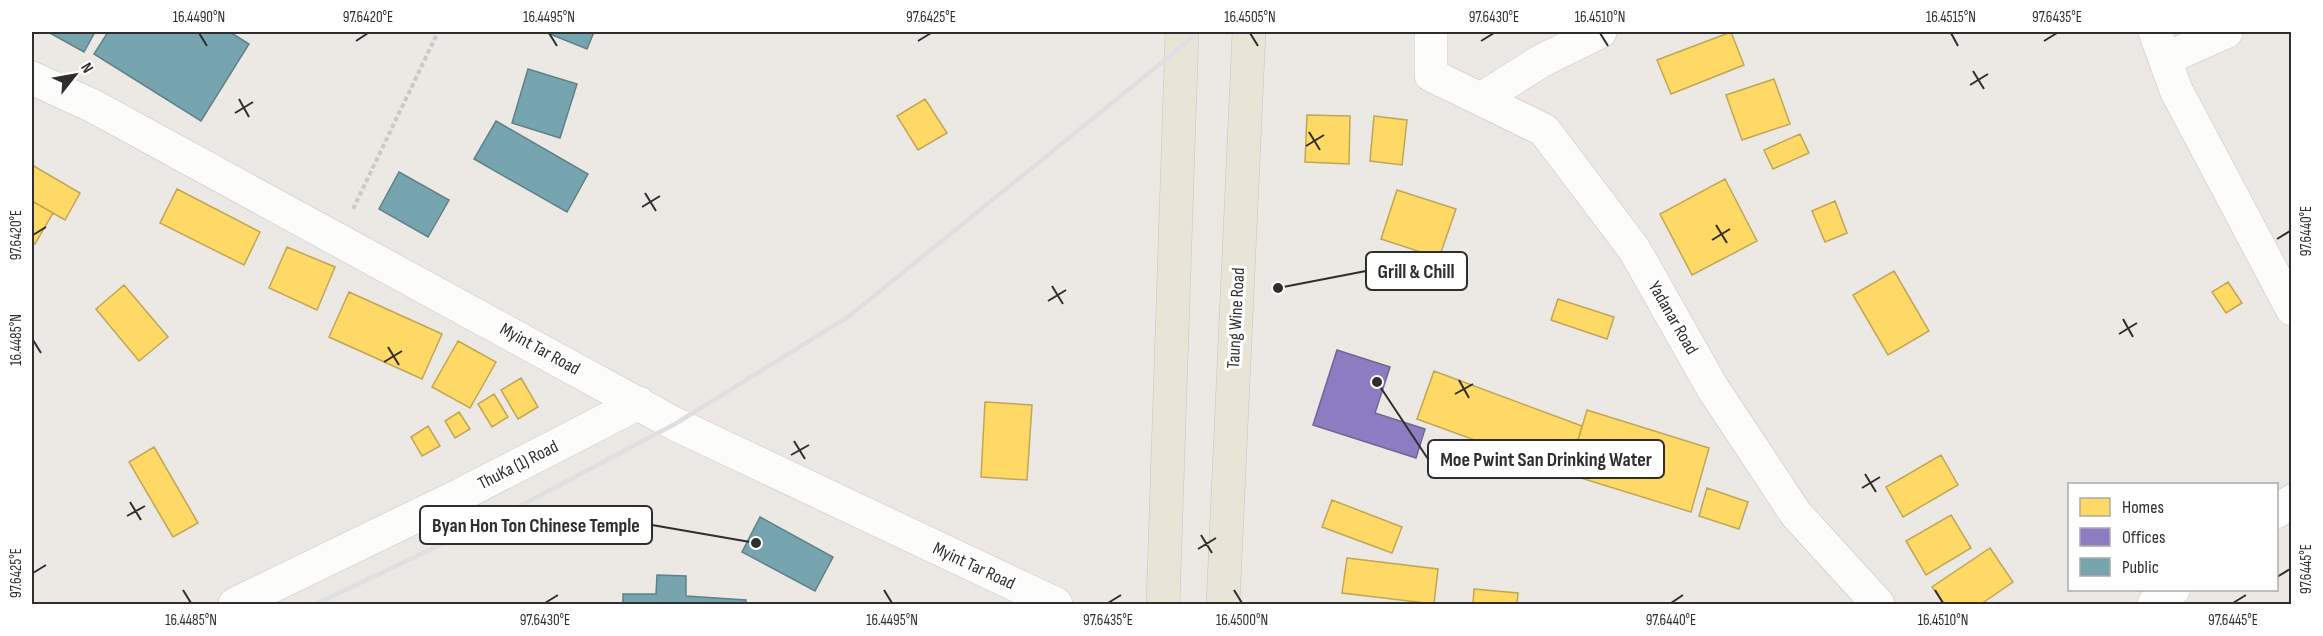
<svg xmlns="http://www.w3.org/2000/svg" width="2323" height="636" font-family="'Sofia Sans Condensed',sans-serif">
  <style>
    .homes { fill: #ffd966; stroke: #c0a655; stroke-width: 1.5 }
    .offices { fill: #8e7cc3; stroke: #716596; stroke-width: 1.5 }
    .public { fill: #76a5af; stroke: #608188; stroke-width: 1.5 }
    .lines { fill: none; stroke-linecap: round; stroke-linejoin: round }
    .minor-casing { stroke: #c5c4c5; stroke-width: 34 }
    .major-casing { stroke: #c6c5c4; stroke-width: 34 }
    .path { stroke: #c9c9c8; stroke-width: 4; stroke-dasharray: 4.5 3; stroke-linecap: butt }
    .minor { stroke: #fcfcfb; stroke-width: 33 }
    .major { stroke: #e8e4d6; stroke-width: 33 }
    .rail { stroke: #dfdfe1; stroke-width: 4.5 }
    .ticks { fill: none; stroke: #2e2e2e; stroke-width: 2 }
    .labels { text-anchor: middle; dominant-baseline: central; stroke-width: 6; stroke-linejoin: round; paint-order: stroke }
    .street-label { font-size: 18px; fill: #2e2e2e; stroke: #fff }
    .leader { fill: none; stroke: #2e2e2e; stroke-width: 2 }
    .callout-dot { fill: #2e2e2e; stroke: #fff; stroke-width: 2 }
    .callout { fill: #fff; stroke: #2e2e2e; stroke-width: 2 }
    .callout-label { font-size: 20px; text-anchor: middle; font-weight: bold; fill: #2e2e2e }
    .neatline { fill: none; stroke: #2e2e2e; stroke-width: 2 }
    .ticks-label { font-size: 15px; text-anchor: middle; fill: #2e2e2e }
  </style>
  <rect width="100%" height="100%" fill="#ece8e4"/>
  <path class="homes" d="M 1731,32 L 1744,65 L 1671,94 L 1657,60 Z
    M 1774,79 L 1790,124 L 1742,140 L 1726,95 Z
    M 925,99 L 947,133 L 918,150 L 897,116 Z
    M 1307,115 L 1350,116 L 1349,164 L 1305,162 Z
    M 1374,116 L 1407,120 L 1402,165 L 1370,161 Z
    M 1800,134 L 1809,153 L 1773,169 L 1764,150 Z
    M 32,165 L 80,193 L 65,220 L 32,201 Z
    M 1725,179 L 1757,241 L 1692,275 L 1660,214 Z
    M 177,189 L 260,232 L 244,265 L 160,223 Z
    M 1397,190 L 1456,209 L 1439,258 L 1381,239 Z
    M 32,201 L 53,213 L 35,244 L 32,242 Z
    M 1835,201 L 1847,233 L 1825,242 L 1812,211 Z
    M 287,247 L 335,267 L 317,310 L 269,288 Z
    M 1894,271 L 1929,331 L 1888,355 L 1853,295 Z
    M 2228,282 L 2242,303 L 2226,313 L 2212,292 Z
    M 124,285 L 168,337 L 139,361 L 96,309 Z
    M 349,292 L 442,334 L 422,379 L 329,337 Z
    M 1558,299 L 1614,317 L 1607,339 L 1551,320 Z
    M 458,341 L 496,362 L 470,408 L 432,387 Z
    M 1434,371 L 1582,426 L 1568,474 L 1417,419 Z
    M 521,378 L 538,407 L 518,419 L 501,390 Z
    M 494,394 L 508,417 L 492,427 L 478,404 Z
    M 985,402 L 1032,405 L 1027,480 L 981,477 Z
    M 1587,410 L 1709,448 L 1691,512 L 1568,474 Z
    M 459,412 L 470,429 L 455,438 L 445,421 Z
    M 428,426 L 440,446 L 422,456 L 411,437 Z
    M 154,447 L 198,523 L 173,537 L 129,462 Z
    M 1941,455 L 1958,485 L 1903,517 L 1886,487 Z
    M 1707,488 L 1748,502 L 1739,529 L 1699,516 Z
    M 1332,500 L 1402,527 L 1392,553 L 1322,527 Z
    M 1951,515 L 1971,548 L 1926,575 L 1906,541 Z
    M 1990,548 L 2013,582 L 1981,604 L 1944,604 L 1932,587 Z
    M 1347,558 L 1438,569 L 1434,604 L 1342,593 Z
    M 1474,589 L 1518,593 L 1517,604 L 1473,604 Z"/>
  <path class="offices" d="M 1337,350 L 1390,367 L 1375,413 L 1425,429 L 1416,458 L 1313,425 Z"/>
  <path class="public" d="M 48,32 L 95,32 L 84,52 Z
    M 108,32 L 230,32 L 249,44 L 201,121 L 94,54 Z
    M 545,32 L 594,32 L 587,49 Z
    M 528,69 L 577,84 L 560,138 L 512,123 Z
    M 496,121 L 588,174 L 567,212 L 474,159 Z
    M 399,172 L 449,200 L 428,237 L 379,209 Z
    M 760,517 L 833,557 L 815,591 L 742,552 Z
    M 657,575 L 686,576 L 686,596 L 746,600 L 746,604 L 623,604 L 623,594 L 656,594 Z"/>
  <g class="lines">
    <g class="minor-casing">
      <path id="minor" d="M 1431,32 L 1431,75 L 1544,130 L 1634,249 L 1712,387 L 1796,514 L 1878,604
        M 2155,32 L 2176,90 L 2292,309
        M 2165,59 L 2226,32
        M 32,78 L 93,106 L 675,424 L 1056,604
        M 1481,99 L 1541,61 L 1600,32
        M 2276,512 L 2292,501
        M 235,604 L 460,495 L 639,403
        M 2154,604 L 2173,590"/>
    </g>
    <g class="major-casing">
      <path id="major" d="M 1163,604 L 1182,32
        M 1223,604 L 1249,32"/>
    </g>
    <path class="path" d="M 353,209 L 438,32"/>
    <use href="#minor" class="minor"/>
    <use href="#major" class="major"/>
    <path class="rail" d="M 316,604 L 501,516 L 675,424 L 848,317 L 1181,47 L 1197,32"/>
  </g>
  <path class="ticks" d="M 199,33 L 207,46M 549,33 L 557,46M 1250,33 L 1258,46M 1600,33 L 1608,46M 1951,33 L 1958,46M 356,41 L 368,33M 918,41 L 931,33M 1481,41 L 1494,33M 2044,41 L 2057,33M 1973,71 L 1984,89M 1970,85 L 1988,74M 239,99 L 249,117M 235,113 L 253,102M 1309,132 L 1320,150M 1306,146 L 1324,135M 645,193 L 656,211M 642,207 L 660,196M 1716,225 L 1727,243M 33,235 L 46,227M 2277,239 L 2290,231M 1712,240 L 1730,229M 1052,286 L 1063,304M 1048,301 L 1066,290M 2123,319 L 2133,337M 2119,334 L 2137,323M 33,340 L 41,353M 388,347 L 399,365M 384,362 L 402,351M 1459,380 L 1469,398M 1455,394 L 1473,384M 794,441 L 805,459M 791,455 L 809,445M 1865,474 L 1876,492M 1862,488 L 1880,477M 130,502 L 141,520M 127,516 L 145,506M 1201,535 L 1212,553M 1198,549 L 1216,538M 33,573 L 46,565M 2277,577 L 2290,569M 183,590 L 191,603M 884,590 L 892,603M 1234,590 L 1242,603M 1935,590 L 1943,603M 545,603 L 558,595M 1108,603 L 1121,595M 1671,603 L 1683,595M 2233,603 L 2246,595"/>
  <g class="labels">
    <g class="street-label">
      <text transform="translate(1236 318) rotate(-87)">Taung Wine Road</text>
      <text transform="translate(1673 318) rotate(60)">Yadanar Road</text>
      <text transform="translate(540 349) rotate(29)">Myint Tar Road</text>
      <text transform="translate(518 465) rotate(-27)">ThuKa (1) Road</text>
      <text transform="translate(974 566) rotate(25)">Myint Tar Road</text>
    </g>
  </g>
  <path class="leader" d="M1278 288L1366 271M1377 382L1428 459M756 543L652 525"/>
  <g class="callout-dot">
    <circle cx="1278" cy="288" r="6"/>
    <circle cx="1377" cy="382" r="6"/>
    <circle cx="756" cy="543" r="6"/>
  </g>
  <g class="callout">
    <rect x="1366" y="252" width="101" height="38" rx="6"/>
    <rect x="1428" y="440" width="236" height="38" rx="6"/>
    <rect x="420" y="506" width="232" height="38" rx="6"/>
  </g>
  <g class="callout-label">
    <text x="1416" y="278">Grill &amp; Chill</text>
    <text x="1546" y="466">Moe Pwint San Drinking Water</text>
    <text x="536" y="532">Byan Hon Ton Chinese Temple</text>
  </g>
  <rect width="2323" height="636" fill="none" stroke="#ffffff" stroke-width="66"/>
  <rect x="2068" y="483" width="210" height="108" fill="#ffffff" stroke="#ababab" stroke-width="1.5"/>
  <rect x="2080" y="498" width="30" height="18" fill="#ffd966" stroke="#ababab" stroke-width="1.5"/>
  <text x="2122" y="513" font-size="18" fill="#2e2e2e">Homes</text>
  <rect x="2080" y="528" width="30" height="18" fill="#8e7cc3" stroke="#ababab" stroke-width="1.5"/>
  <text x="2122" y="543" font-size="18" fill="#2e2e2e">Offices</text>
  <rect x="2080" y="558" width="30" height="18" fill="#76a5af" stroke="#ababab" stroke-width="1.5"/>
  <text x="2122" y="573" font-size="18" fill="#2e2e2e">Public</text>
  <g transform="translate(75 75) rotate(59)" stroke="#ffffff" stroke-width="4.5" paint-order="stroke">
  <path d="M0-4.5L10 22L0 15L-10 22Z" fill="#2e2e2e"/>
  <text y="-9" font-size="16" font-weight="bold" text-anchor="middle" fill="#2e2e2e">N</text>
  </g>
  <rect x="33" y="33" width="2257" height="570" class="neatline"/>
  <g class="ticks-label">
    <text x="199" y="22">16.4490°N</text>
    <text x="368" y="22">97.6420°E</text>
    <text x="549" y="22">16.4495°N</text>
    <text x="931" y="22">97.6425°E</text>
    <text x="1250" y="22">16.4505°N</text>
    <text x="1494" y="22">97.6430°E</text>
    <text x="1600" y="22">16.4510°N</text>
    <text x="1951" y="22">16.4515°N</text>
    <text x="2057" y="22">97.6435°E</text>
    <text transform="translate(2306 231) rotate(-90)" y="5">97.6440°E</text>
    <text transform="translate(16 235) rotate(-90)" y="5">97.6420°E</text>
    <text transform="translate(16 340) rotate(-90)" y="5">16.4485°N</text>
    <text transform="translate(2306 569) rotate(-90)" y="5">97.6445°E</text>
    <text transform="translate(16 573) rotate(-90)" y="5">97.6425°E</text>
    <text x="191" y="625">16.4485°N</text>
    <text x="545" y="625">97.6430°E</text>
    <text x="892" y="625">16.4495°N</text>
    <text x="1108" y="625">97.6435°E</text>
    <text x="1242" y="625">16.4500°N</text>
    <text x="1671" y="625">97.6440°E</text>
    <text x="1943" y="625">16.4510°N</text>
    <text x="2233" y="625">97.6445°E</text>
  </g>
</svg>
